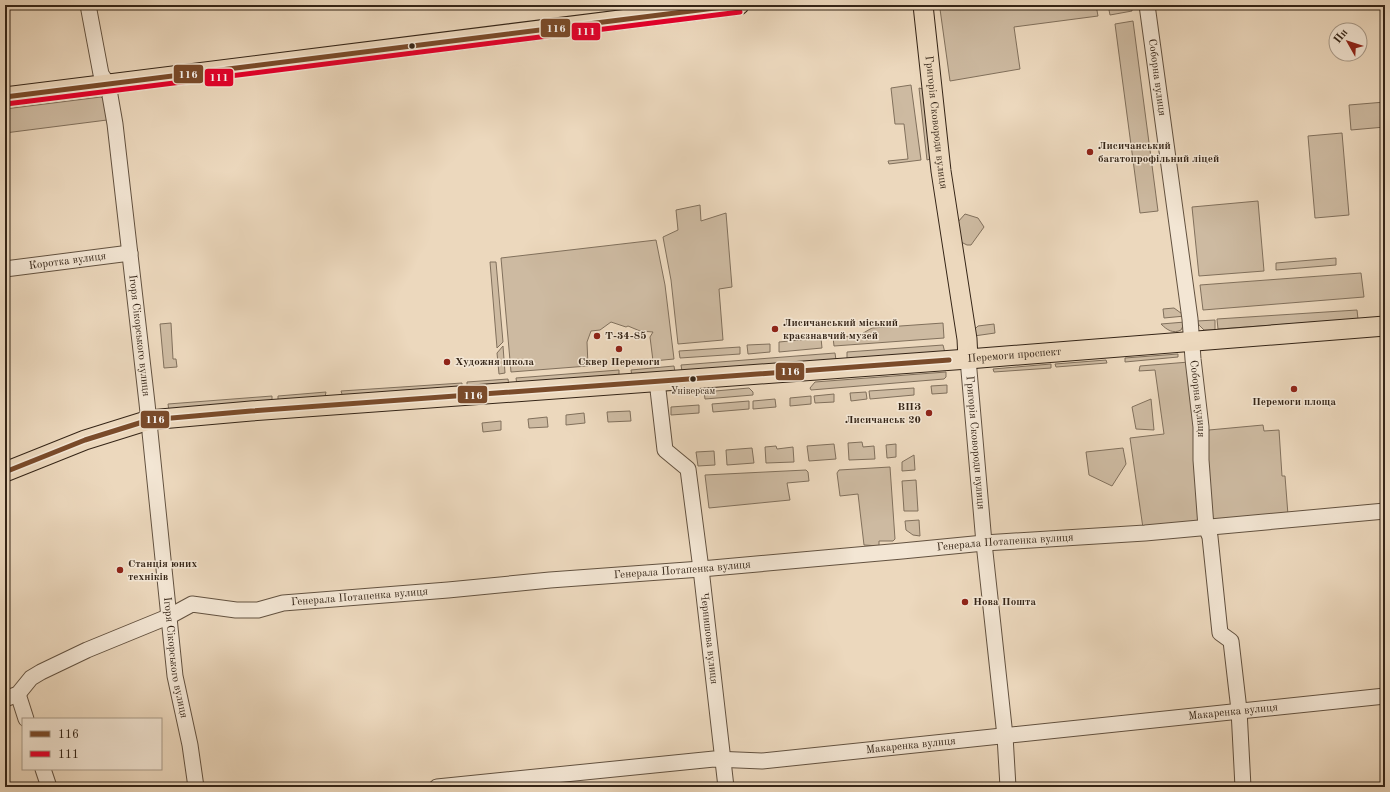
<svg xmlns="http://www.w3.org/2000/svg" width="1390" height="792" font-family="'Old Standard TT',serif">
  <style>
    .green { fill: #cdbaa1; stroke: #81705c }
    .lines { fill: none; stroke-linecap: round; stroke-linejoin: round }
    .minor-casing { stroke: #635240; stroke-width: 17 }
    .major-casing { stroke: #352517; stroke-width: 21 }
    .minor { stroke: #f3e6d4; stroke-width: 15 }
    .major { stroke: #ecd8bd; stroke-width: 19 }
    .bus-1-casing { stroke: #f3e6d4; stroke-width: 8 }
    .bus-2-casing { stroke: #f3e6d4; stroke-width: 8 }
    .bus-1 { stroke: #7a4b2a; stroke-width: 5 }
    .bus-2 { stroke: #e4002b; stroke-width: 5 }
    .bus-dot { fill: #352517; stroke: #f3e6d4; stroke-width: 1.5 }
    .poi-dot { fill: #8f2418; stroke: #f3e6d4; stroke-width: 1.5 }
    .labels { text-anchor: middle; dominant-baseline: central; stroke-width: 3; stroke-linejoin: round; paint-order: stroke }
    .bus-label { font-size: 10px; fill: #352517; stroke: #f3e6d4 }
    .street-label { font-size: 11px; fill: #352517; stroke: #f3e6d4 }
    .poi-label { font-size: 11px; font-weight: bold; fill: #352517; stroke: #f3e6d4; text-anchor: start }
    .line-badge { stroke: #f3e6d4; stroke-width: 1.5 }
    .badge-label { font-size: 11px; text-anchor: middle; font-weight: bold; fill: #fff }
  </style>
  <rect width="100%" height="100%" fill="#ecd8bd"/>
  <filter id="stains"><feTurbulence type="fractalNoise" baseFrequency=".005" numOctaves="4"/><feColorMatrix values="0 0 0 0 .2 0 0 0 0 .09 0 0 0 0 .02 0 0 0 .5 -.17"/></filter>
  <radialGradient id="worn" r=".72"><stop offset=".6" stop-color="#630" stop-opacity="0"/><stop offset="1" stop-color="#630" stop-opacity=".3"/></radialGradient>
  <path class="green" d="M 966,5 L 1096,5 L 1098,16 L 1014,27 L 1020,69 L 950,81 L 940,9 Z
    M 1108,5 L 1132,5 L 1132,11 L 1110,15 Z
    M 1133,21 L 1158,211 L 1140,213 L 1115,24 Z
    M 911,85 L 921,160 L 889,164 L 888,161 L 908,159 L 904,124 L 895,124 L 891,88 Z
    M 919,88 L 923,89 L 930,159 L 927,160 Z
    M 101,97 L 104,100 L 107,120 L 5,133 L 5,109 Z
    M 1385,102 L 1385,127 L 1351,130 L 1349,105 Z
    M 1342,133 L 1349,215 L 1315,218 L 1308,136 Z
    M 1258,201 L 1264,271 L 1199,276 L 1192,207 Z
    M 700,205 L 701,221 L 726,213 L 732,287 L 719,289 L 723,340 L 678,344 L 671,280 L 663,237 L 678,230 L 676,210 Z
    M 965,214 L 978,218 L 984,227 L 971,245 L 967,245 L 961,242 L 957,223 Z
    M 656,240 L 665,285 L 674,359 L 653,361 L 650,337 L 653,332 L 640,331 L 628,326 L 626,327 L 611,322 L 600,330 L 591,331 L 587,342 L 588,366 L 511,372 L 501,258 Z
    M 1336,258 L 1336,265 L 1276,270 L 1276,263 Z
    M 490,262 L 496,262 L 503,342 L 497,348 Z
    M 1361,273 L 1364,297 L 1203,310 L 1200,285 Z
    M 1174,308 L 1185,316 L 1164,318 L 1163,309 Z
    M 1357,310 L 1358,319 L 1218,329 L 1217,319 Z
    M 1215,320 L 1215,330 L 1204,330 L 1199,325 L 1197,321 Z
    M 1185,322 L 1181,330 C 1173,334 1167,330 1161,324 Z
    M 171,323 L 173,359 L 176,359 L 177,367 L 164,368 L 160,324 Z
    M 943,323 L 944,338 L 834,346 L 833,337 L 858,336 L 872,328 Z
    M 994,324 L 995,333 L 974,336 L 974,330 L 978,326 Z
    M 821,338 L 822,348 L 779,352 L 779,342 Z
    M 770,344 L 770,352 L 748,354 L 747,345 Z
    M 943,345 L 945,353 L 847,359 L 847,352 Z
    M 503,346 L 505,373 L 499,374 L 497,353 Z
    M 740,347 L 740,354 L 680,358 L 679,351 Z
    M 835,353 L 836,360 L 682,371 L 681,365 Z
    M 1178,354 L 1178,357 L 1125,362 L 1125,358 Z
    M 1106,360 L 1107,363 L 1056,367 L 1055,364 Z
    M 1189,362 L 1202,518 L 1196,524 L 1143,528 L 1130,438 L 1164,434 L 1155,370 L 1139,371 L 1140,366 Z
    M 1051,364 L 1051,368 L 994,372 L 993,369 Z
    M 674,366 L 675,372 L 632,376 L 631,370 Z
    M 619,370 L 619,377 L 517,385 L 516,378 Z
    M 946,372 L 946,377 L 944,379 L 811,390 L 810,388 L 815,382 Z
    M 508,379 L 509,386 L 467,390 L 467,382 Z
    M 462,383 L 462,390 L 343,397 L 341,391 Z
    M 947,385 L 947,393 L 932,394 L 931,386 Z
    M 749,388 L 753,392 L 753,395 L 705,399 L 704,392 Z
    M 914,388 L 914,395 L 870,399 L 869,391 Z
    M 326,392 L 325,397 L 278,404 L 278,396 Z
    M 866,392 L 867,399 L 851,401 L 850,393 Z
    M 834,394 L 834,402 L 815,403 L 814,396 Z
    M 272,396 L 272,404 L 169,412 L 168,404 Z
    M 811,396 L 811,404 L 790,406 L 790,398 Z
    M 775,399 L 776,407 L 753,409 L 753,401 Z
    M 1151,399 L 1154,430 L 1136,429 L 1132,407 Z
    M 749,401 L 749,409 L 713,412 L 712,404 Z
    M 699,405 L 699,413 L 671,415 L 671,407 Z
    M 630,411 L 631,421 L 608,422 L 607,412 Z
    M 584,413 L 585,423 L 566,425 L 566,415 Z
    M 547,417 L 548,427 L 529,428 L 528,419 Z
    M 501,421 L 501,430 L 483,432 L 482,423 Z
    M 1263,425 L 1264,431 L 1279,430 L 1282,476 L 1285,476 L 1288,515 L 1212,522 L 1205,444 L 1209,430 Z
    M 862,442 L 863,447 L 874,446 L 875,459 L 849,460 L 848,443 Z
    M 834,444 L 836,459 L 809,461 L 807,446 Z
    M 896,444 L 896,457 L 887,458 L 886,445 Z
    M 776,446 L 777,449 L 793,447 L 794,462 L 766,463 L 765,447 Z
    M 752,448 L 754,463 L 727,465 L 726,450 Z
    M 1123,448 L 1126,464 L 1112,486 L 1089,475 L 1086,452 Z
    M 714,451 L 715,465 L 698,466 L 696,452 Z
    M 914,455 L 915,470 L 902,471 L 902,462 Z
    M 890,467 L 895,539 L 893,541 L 879,541 L 879,546 L 864,545 L 858,494 L 840,496 L 837,473 L 839,470 Z
    M 806,470 L 808,472 L 809,481 L 787,483 L 790,500 L 709,508 L 705,475 Z
    M 916,480 L 918,511 L 904,511 L 902,481 Z
    M 919,520 L 920,536 L 913,535 L 906,530 L 905,521 Z"/>
  <g class="lines">
    <g class="minor-casing">
      <g id="minor">
        <path id="s1" d="M 88,5 L 101,74 L 108,84 L 115,124 L 147,403 L 175,676 L 190,745 L 196,787"/>
        <path id="s2" d="M 1147,5 L 1190,319 L 1193,359 L 1201,427 L 1201,460 L 1206,527 L 1210,537 L 1220,633 L 1231,641 L 1239,710 L 1243,787"/>
        <path id="s3" d="M 5,269 L 130,253"/>
        <path id="s4" d="M 968,359 L 984,543 L 1005,736 L 1008,787"/>
        <path id="s5" d="M 657,381 L 665,450 L 688,469 L 701,569 L 726,787"/>
        <path d="M 18,694 L 26,719"/>
        <path id="s6" d="M 5,699 L 18,694 L 31,678 L 41,672 L 87,650 L 170,616 L 192,604 L 236,610 L 258,610 L 283,603 L 448,590 L 550,580 L 701,569 L 902,551 L 984,543 L 1145,533 L 1385,511"/>
        <path d="M 43,769 L 49,787"/>
        <path id="s7" d="M 437,787 L 714,759 L 762,761 L 1385,696"/>
      </g>
    </g>
    <g class="major-casing">
      <g id="major">
        <path id="s8" d="M 923,5 L 941,171 L 967,339 L 968,359"/>
        <path d="M 5,97 L 739,5"/>
        <path id="s9" d="M 5,472 L 85,440 L 149,420 L 251,411 L 968,359 L 1385,326"/>
      </g>
    </g>
    <use href="#minor" class="minor"/>
    <use href="#major" class="major"/>
    <g class="bus-1-casing">
      <path id="bus-1" d="M 5,97 L 739,5
        M 5,472 L 85,440 L 149,420 L 251,411 L 949,360"/>
    </g>
    <g class="bus-2-casing">
      <path id="bus-2" d="M 6,104 L 740,12"/>
    </g>
    <use href="#bus-1" class="bus-1"/>
    <use href="#bus-2" class="bus-2"/>
  </g>
  <g class="bus-dot">
    <circle cx="412" cy="46" r="3.5"/>
    <circle cx="693" cy="379" r="3.5"/>
  </g>
  <g class="poi-dot">
    <circle cx="1090" cy="152" r="4"/>
    <circle cx="775" cy="329" r="4"/>
    <circle cx="597" cy="336" r="4"/>
    <circle cx="619" cy="349" r="4"/>
    <circle cx="447" cy="362" r="4"/>
    <circle cx="1294" cy="389" r="4"/>
    <circle cx="929" cy="413" r="4"/>
    <circle cx="120" cy="570" r="4"/>
    <circle cx="965" cy="602" r="4"/>
  </g>
  <g class="labels">
    <g class="bus-label">
      <text x="693" y="391">Універсам</text>
    </g>
    <g class="street-label">
      <text stroke="none"><textPath href="#s2" startOffset="73">Соборна вулиця</textPath></text>
      <text stroke="none"><textPath href="#s8" startOffset="118">Григорія Сковороди вулиця</textPath></text>
      <text stroke="none"><textPath href="#s3" startOffset="63">Коротка вулиця</textPath></text>
      <text stroke="none"><textPath href="#s1" startOffset="336">Ігоря Сікорського вулиця</textPath></text>
      <text stroke="none"><textPath href="#s9" startOffset="1021">Перемоги проспект</textPath></text>
      <text stroke="none"><textPath href="#s2" startOffset="397">Соборна вулиця</textPath></text>
      <text stroke="none"><textPath href="#s4" startOffset="84">Григорія Сковороди вулиця</textPath></text>
      <text stroke="none"><textPath href="#s6" startOffset="1029">Генерала Потапенка вулиця</textPath></text>
      <text stroke="none"><textPath href="#s6" startOffset="705">Генерала Потапенка вулиця</textPath></text>
      <text stroke="none"><textPath href="#s6" startOffset="381">Генерала Потапенка вулиця</textPath></text>
      <text stroke="none"><textPath href="#s5" startOffset="270">Чернишова вулиця</textPath></text>
      <text stroke="none"><textPath href="#s1" startOffset="660">Ігоря Сікорського вулиця</textPath></text>
      <text stroke="none"><textPath href="#s7" startOffset="800">Макаренка вулиця</textPath></text>
      <text stroke="none"><textPath href="#s7" startOffset="476">Макаренка вулиця</textPath></text>
    </g>
    <g class="poi-label">
      <text x="1098" y="146">Лисичанський<tspan x="1098" dy="13">багатопрофільний ліцей</tspan></text>
      <text x="783" y="323">Лисичанський міський<tspan x="783" dy="13">краєзнавчий музей</tspan></text>
      <text x="605" y="336">Т-34-85</text>
      <text x="455" y="362">Художня школа</text>
      <text x="619" y="362" text-anchor="middle">Сквер Перемоги</text>
      <text x="1294" y="402" text-anchor="middle">Перемоги площа</text>
      <text x="921" y="407" text-anchor="end">ВПЗ<tspan x="921" dy="13">Лисичанськ 20</tspan></text>
      <text x="128" y="564">Станція юних<tspan x="128" dy="13">техніків</tspan></text>
      <text x="973" y="602">Нова Пошта</text>
    </g>
  </g>
  <g class="line-badge">
    <rect x="540" y="18" width="31" height="20" rx="4" fill="#7a4b2a"/>
    <rect x="571" y="22" width="30" height="19" rx="4" fill="#e4002b"/>
    <rect x="173" y="64" width="31" height="20" rx="4" fill="#7a4b2a"/>
    <rect x="204" y="68" width="30" height="19" rx="4" fill="#e4002b"/>
    <rect x="775" y="362" width="30" height="19" rx="4" fill="#7a4b2a"/>
    <rect x="457" y="385" width="31" height="19" rx="4" fill="#7a4b2a"/>
    <rect x="140" y="410" width="30" height="19" rx="4" fill="#7a4b2a"/>
  </g>
  <g class="badge-label">
    <text x="556" y="32">116</text>
    <text x="586" y="35">111</text>
    <text x="188" y="78">116</text>
    <text x="219" y="81">111</text>
    <text x="790" y="375">116</text>
    <text x="473" y="399">116</text>
    <text x="155" y="423">116</text>
  </g>
  <rect width="1390" height="792" fill="none" stroke="#ecd8bd" stroke-width="20"/>
  <rect x="6" y="6" width="1378" height="780" fill="none" stroke="#352517" stroke-width="2"/>
  <rect x="10" y="10" width="1370" height="772" fill="none" stroke="#352517"/>
  <rect x="22" y="718" width="140" height="52" fill="#f3e6d4" stroke="#a79988"/>
  <rect x="30" y="731" width="20" height="6" fill="#7a4b2a" stroke="#a79988"/>
  <text x="58" y="738" font-size="12" fill="#352517">116</text>
  <rect x="30" y="751" width="20" height="6" fill="#e4002b" stroke="#a79988"/>
  <text x="58" y="758" font-size="12" fill="#352517">111</text>
  <g transform="translate(1348 42) rotate(309)"><circle r="19" fill="#f3e6d4" stroke="#a79988"/>
  <path d="M0-3L7 15L0 10L-7 15Z" fill="#8f2418"/>
  <text y="-6" font-size="11" font-weight="bold" text-anchor="middle" fill="#352517">Пн</text>
  </g>
  <rect width="100%" height="100%" filter="url(#stains)"/>
  <rect width="100%" height="100%" fill="url(#worn)"/>
</svg>
